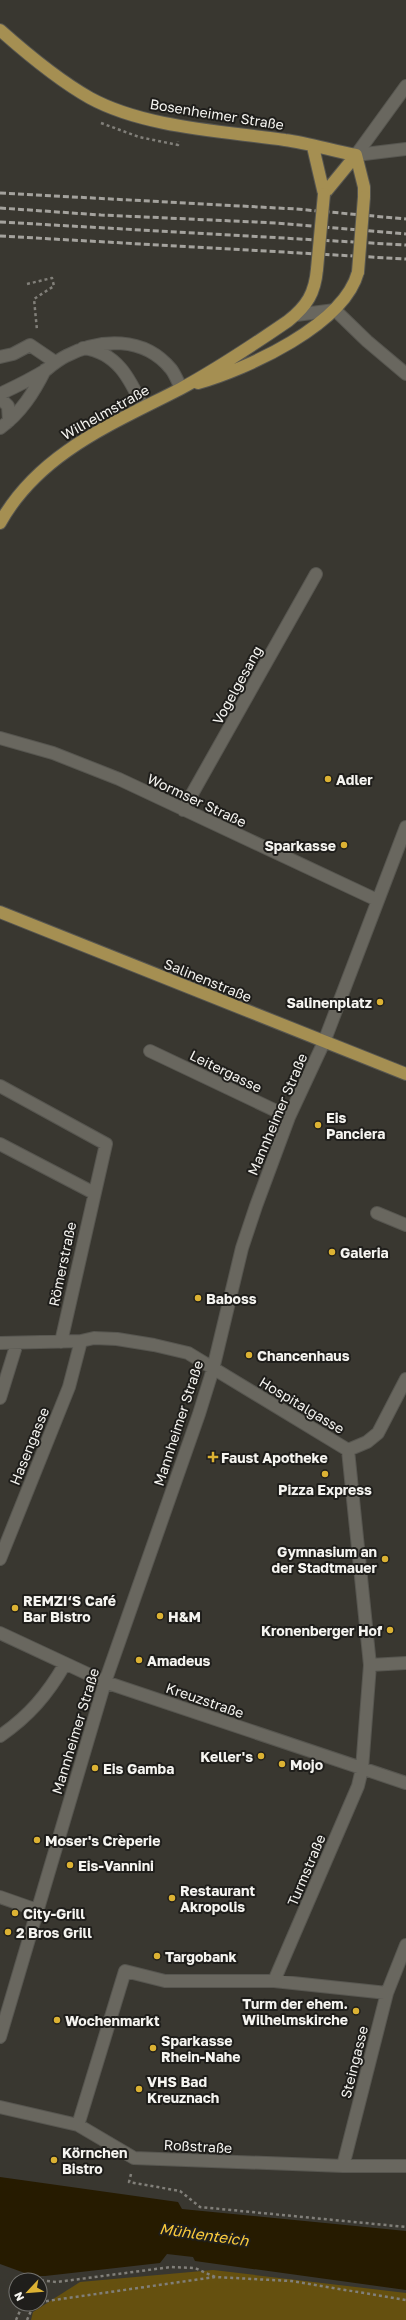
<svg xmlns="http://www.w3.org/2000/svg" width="406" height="2320" font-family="'Golos Text',sans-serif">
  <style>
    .green { fill: #65500f }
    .water { fill: #261b00 }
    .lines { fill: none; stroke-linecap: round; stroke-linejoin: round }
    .minor-casing { stroke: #575650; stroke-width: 14 }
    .major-casing { stroke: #575650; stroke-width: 14 }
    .path { stroke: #817f79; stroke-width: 2.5; stroke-dasharray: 3 3; stroke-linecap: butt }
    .minor { stroke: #69675f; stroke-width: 12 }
    .major { stroke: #a58f52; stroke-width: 12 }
    .rail { stroke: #a4a29d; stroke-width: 3; stroke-dasharray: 6 3; stroke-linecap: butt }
    .major-bridge-casing { stroke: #575650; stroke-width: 14; stroke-linecap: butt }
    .major-bridge { stroke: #a58f52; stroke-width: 12 }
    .poi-dot { fill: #dcb233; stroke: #1f1e1b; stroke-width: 1.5 }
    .labels { text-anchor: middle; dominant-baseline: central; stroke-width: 4; stroke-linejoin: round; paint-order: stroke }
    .street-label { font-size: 14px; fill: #f5f4f0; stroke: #1f1e1b }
    .poi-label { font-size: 14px; font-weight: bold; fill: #f5f4f0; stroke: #1f1e1b; text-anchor: start }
    .water-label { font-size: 15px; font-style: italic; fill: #faca3c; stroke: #1f1e1b }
  </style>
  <rect width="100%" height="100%" fill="#393730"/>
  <path class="green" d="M 213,2270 L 406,2293 L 406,2320 L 31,2320 L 33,2312 L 80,2282 Z"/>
  <path class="water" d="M 0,2177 L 178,2202 L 182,2209 L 406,2231 L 406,2290 L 195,2261 L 193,2257 L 167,2254 L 160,2263 L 45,2276 L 33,2276 L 0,2264 Z"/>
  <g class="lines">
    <g class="minor-casing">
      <path id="minor" d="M 356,155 L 406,86
        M 356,155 L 406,149
        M 296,315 L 335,310 L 367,341 L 406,374
        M 83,348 C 117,352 130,379 143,407
        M 0,357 L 13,354 L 30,345 L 55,362
        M 0,394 C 15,387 31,379 46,370 C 52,365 58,360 66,356 C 100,338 144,336 171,369 C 175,374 178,382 181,388
        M 0,398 L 8,406 L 9,421
        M 0,428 C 21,413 34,392 45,370
        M 0,738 L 53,753 L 119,779 L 377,900
        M 183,810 L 316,574
        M 150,1051 L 289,1117
        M 0,1086 L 106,1144 L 61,1342
        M 0,1144 L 94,1193
        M 377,1213 L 406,1225
        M 0,1343 L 81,1341 L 94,1338 L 117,1339 L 154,1345 L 188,1353 L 348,1450
        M 0,1398 L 17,1343
        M 348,1450 L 367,1442 L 378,1433 L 406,1379
        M 0,1559 L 69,1387 L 81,1341
        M 0,1633 L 105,1682 L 406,1783
        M 370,1665 L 406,1663
        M 0,1736 C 29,1716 47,1695 65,1664
        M 0,1897 L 37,1910
        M 274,1981 L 358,1786 L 362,1769 L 370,1665 L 348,1450
        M 0,2037 L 105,1682 L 199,1414 L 213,1369 L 242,1248 L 256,1206 L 289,1117 L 324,1042 L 406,827
        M 0,2107 L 78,2125 L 134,2158 L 343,2166 L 406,2166
        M 78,2125 L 125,1971 L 165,1981 L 274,1981 L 387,1993
        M 343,2166 L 387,1993 L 406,1945"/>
    </g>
    <g class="major-casing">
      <path id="major" d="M 0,30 C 27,54 58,80 90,98 C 145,128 224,131 285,140 C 309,143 333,151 356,155
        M 313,147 L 324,194
        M 356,155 L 364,187 L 364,197
        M 324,194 L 356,155
        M 198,383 C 247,369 344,325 358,272
        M 0,523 C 39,453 112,424 180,389 C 217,369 253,345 288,321 C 307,306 315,293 317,269
        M 0,912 L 406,1074"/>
    </g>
    <path class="path" d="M 101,123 L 139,137 L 178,145 L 178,141
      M 27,284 L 52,278 L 54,286 L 34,299 L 37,330
      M 131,2174 L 129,2182 L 180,2191 L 200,2207 L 406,2227
      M 35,2280 L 57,2282 L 171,2267 L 195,2268 L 215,2277
      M 40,2302 L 215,2277 L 291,2281 L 406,2300
      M 16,2320 L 23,2304
      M 27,2320 L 34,2304"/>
    <use href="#minor" class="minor"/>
    <use href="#major" class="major"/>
    <path class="rail" d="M 0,193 L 296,209 L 406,219
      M 0,208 L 101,215 L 277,223 L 406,234
      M 0,222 L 406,245
      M 0,236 L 406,259"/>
    <g class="major-bridge-casing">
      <path id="major-bridge" d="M 317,269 L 324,194
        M 358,272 L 364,197"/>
    </g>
    <use href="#major-bridge" class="major-bridge"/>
  </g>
  <g class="poi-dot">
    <circle cx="328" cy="779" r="4"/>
    <circle cx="344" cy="845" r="4"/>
    <circle cx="380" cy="1002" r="4"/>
    <circle cx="318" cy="1125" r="4"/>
    <circle cx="332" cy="1252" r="4"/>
    <circle cx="198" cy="1298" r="4"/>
    <circle cx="249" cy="1355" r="4"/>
    <path d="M211 1451h4v4h4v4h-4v4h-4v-4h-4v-4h4z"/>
    <circle cx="325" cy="1474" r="4"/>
    <circle cx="385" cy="1559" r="4"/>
    <circle cx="15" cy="1608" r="4"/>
    <circle cx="160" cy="1616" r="4"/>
    <circle cx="390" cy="1630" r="4"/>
    <circle cx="139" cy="1660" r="4"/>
    <circle cx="261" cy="1756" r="4"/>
    <circle cx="282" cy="1764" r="4"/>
    <circle cx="95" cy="1768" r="4"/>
    <circle cx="37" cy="1840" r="4"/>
    <circle cx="70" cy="1865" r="4"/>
    <circle cx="172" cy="1898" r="4"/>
    <circle cx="15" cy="1913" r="4"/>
    <circle cx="8" cy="1932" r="4"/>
    <circle cx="157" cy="1956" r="4"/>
    <circle cx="356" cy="2011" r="4"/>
    <circle cx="57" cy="2020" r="4"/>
    <circle cx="153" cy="2048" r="4"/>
    <circle cx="139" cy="2089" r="4"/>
    <circle cx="54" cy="2160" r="4"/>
  </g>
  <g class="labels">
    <g class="street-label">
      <text transform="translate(217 114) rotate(9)">Bosenheimer Straße</text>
      <text transform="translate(105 412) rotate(-29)">Wilhelmstraße</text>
      <text transform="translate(237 685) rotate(-61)">Vogelgesang</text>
      <text transform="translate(197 800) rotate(25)">Wormser Straße</text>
      <text transform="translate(208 980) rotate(22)">Salinenstraße</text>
      <text transform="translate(226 1071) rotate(26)">Leitergasse</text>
      <text transform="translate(277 1114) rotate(-67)">Mannheimer Straße</text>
      <text transform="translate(62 1264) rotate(-78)">Römerstraße</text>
      <text transform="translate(302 1405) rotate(31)">Hospitalgasse</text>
      <text transform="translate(178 1423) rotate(-72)">Mannheimer Straße</text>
      <text transform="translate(29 1446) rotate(-68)">Hasengasse</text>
      <text transform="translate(205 1700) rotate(19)">Kreuzstraße</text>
      <text transform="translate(75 1731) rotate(-73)">Mannheimer Straße</text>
      <text transform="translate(306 1870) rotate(-67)">Turmstraße</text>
      <text transform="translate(354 2062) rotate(-76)">Steingasse</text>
      <text transform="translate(198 2146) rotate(3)">Roßstraße</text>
    </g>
    <g class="poi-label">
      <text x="336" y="779">Adler</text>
      <text x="336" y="845" text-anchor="end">Sparkasse</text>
      <text x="372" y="1002" text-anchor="end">Salinenplatz</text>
      <text x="326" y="1117">Eis<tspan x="326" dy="16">Panciera</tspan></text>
      <text x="340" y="1252">Galeria</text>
      <text x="206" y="1298">Baboss</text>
      <text x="257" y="1355">Chancenhaus</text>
      <text x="221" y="1457">Faust Apotheke</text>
      <text x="325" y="1489" text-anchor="middle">Pizza Express</text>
      <text x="377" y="1551" text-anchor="end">Gymnasium an<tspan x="377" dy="16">der Stadtmauer</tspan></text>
      <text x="23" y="1600">REMZI‘S Café<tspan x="23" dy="16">Bar Bistro</tspan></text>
      <text x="168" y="1616">H&amp;M</text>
      <text x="382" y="1630" text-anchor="end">Kronenberger Hof</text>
      <text x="147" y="1660">Amadeus</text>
      <text x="253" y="1756" text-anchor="end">Keller's</text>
      <text x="290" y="1764">Mojo</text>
      <text x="103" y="1768">Eis Gamba</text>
      <text x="45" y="1840">Moser's Crèperie</text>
      <text x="78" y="1865">Eis-Vannini</text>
      <text x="180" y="1890">Restaurant<tspan x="180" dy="16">Akropolis</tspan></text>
      <text x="23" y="1913">City-Grill</text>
      <text x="16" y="1932">2 Bros Grill</text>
      <text x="165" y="1956">Targobank</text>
      <text x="348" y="2003" text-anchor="end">Turm der ehem.<tspan x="348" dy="16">Wilhelmskirche</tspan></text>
      <text x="65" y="2020">Wochenmarkt</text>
      <text x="161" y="2040">Sparkasse<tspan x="161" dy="16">Rhein-Nahe</tspan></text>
      <text x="147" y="2081">VHS Bad<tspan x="147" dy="16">Kreuznach</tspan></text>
      <text x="62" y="2152">Körnchen<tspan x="62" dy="16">Bistro</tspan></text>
    </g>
    <g class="water-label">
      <text transform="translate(204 2234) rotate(8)">Mühlenteich</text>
    </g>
  </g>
  <g transform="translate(28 2292) rotate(244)"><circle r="19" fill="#1f1e1b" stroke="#757470"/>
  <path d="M0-3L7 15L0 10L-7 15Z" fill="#dcb233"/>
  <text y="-6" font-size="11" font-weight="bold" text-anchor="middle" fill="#f5f4f0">N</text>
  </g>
</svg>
